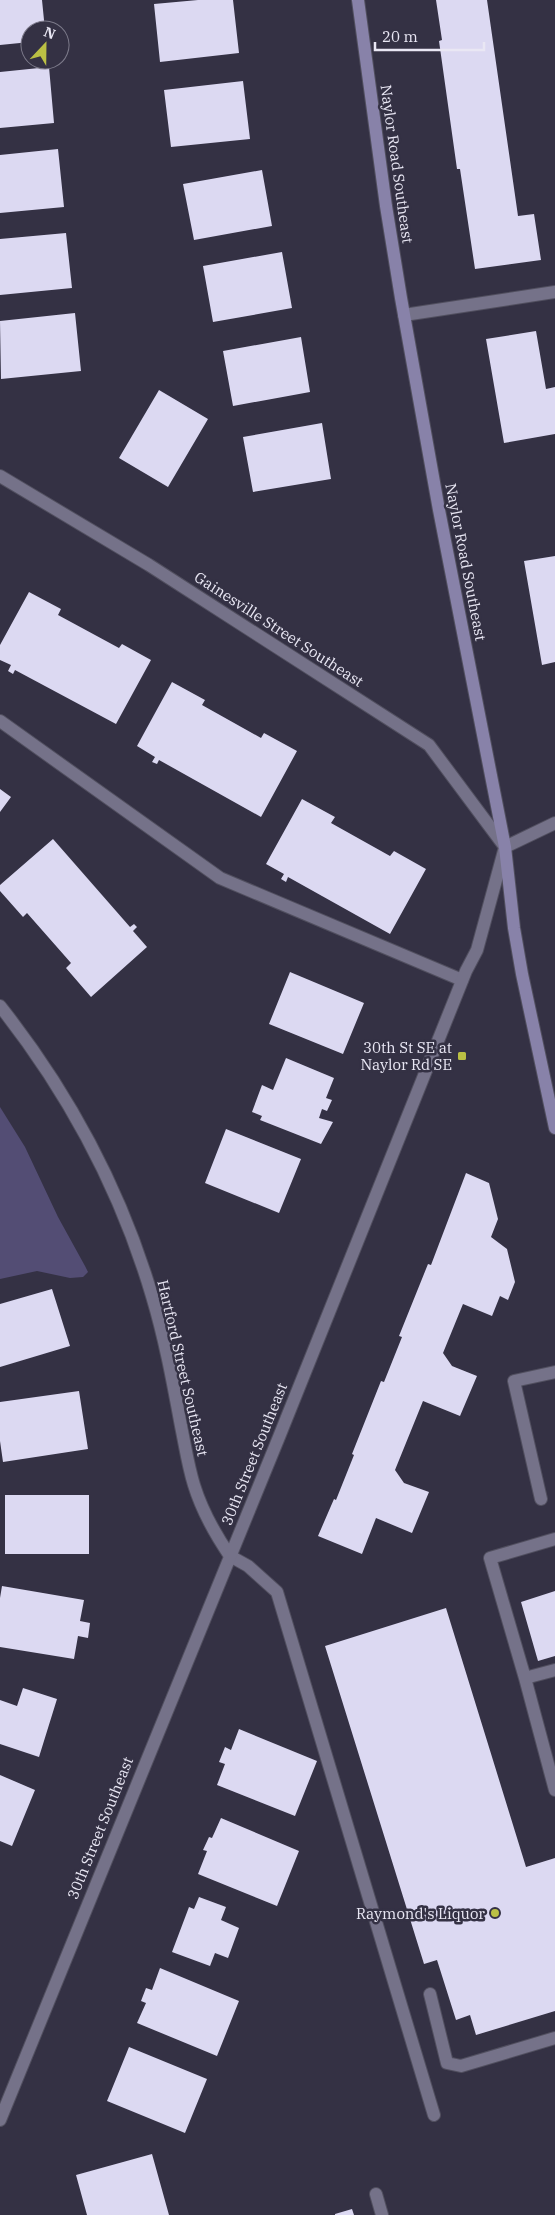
<svg xmlns="http://www.w3.org/2000/svg" width="555" height="2215" font-family="'IBM Plex Serif',serif">
  <style>
    .green { fill: #534d74 }
    .building { fill: #dcd9f2 }
    .lines { fill: none; stroke-linecap: round; stroke-linejoin: round }
    .lane-casing { stroke: #514f5f; stroke-width: 14 }
    .street-casing { stroke: #514f5f; stroke-width: 14 }
    .secondary-casing { stroke: #514f5f; stroke-width: 14 }
    .lane { stroke: #757289; stroke-width: 12 }
    .street { stroke: #757289; stroke-width: 12 }
    .secondary { stroke: #8882a9; stroke-width: 12 }
    .poi-dot { fill: #bbc044; stroke: #343144; stroke-width: 2 }
    .labels { text-anchor: middle; dominant-baseline: central; stroke-width: 5; stroke-linejoin: round; paint-order: stroke }
    .street-label { font-size: 15px; fill: #e9e7f4; stroke: #343144 }
    .poi-label { font-size: 15px; fill: #e9e7f4; stroke: #343144; text-anchor: end }
  </style>
  <rect width="100%" height="100%" fill="#343144"/>
  <path class="green" d="M 0,1107 L 25,1147 L 58,1217 L 85,1266 L 88,1272 L 83,1277 L 70,1278 L 37,1271 L 0,1279 Z"/>
  <path class="building" d="M 0,0 L 42,0 L 45,30 L 30,30 L 30,42 L 0,45 Z
    M 198,0 L 233,0 L 239,53 L 160,62 L 154,4 Z
    M 436,0 L 487,0 L 518,216 L 534,214 L 541,260 L 475,269 L 460,169 L 457,169 L 439,41 L 442,40 Z
    M 49,67 L 54,123 L 0,128 L 0,72 Z
    M 243,81 L 250,139 L 171,147 L 164,90 Z
    M 58,149 L 64,207 L 0,213 L 0,155 Z
    M 262,170 L 272,226 L 194,240 L 183,184 Z
    M 66,233 L 72,288 L 0,295 L 0,239 Z
    M 282,252 L 292,308 L 213,322 L 203,266 Z
    M 75,313 L 81,371 L 1,379 L 0,321 Z
    M 536,331 L 546,389 L 555,387 L 555,434 L 504,443 L 486,339 Z
    M 301,337 L 310,392 L 233,406 L 223,351 Z
    M 159,390 L 208,419 L 168,487 L 119,458 Z
    M 322,423 L 331,479 L 253,492 L 243,437 Z
    M 555,556 L 555,662 L 542,665 L 524,561 Z
    M 29,592 L 61,609 L 58,615 L 119,648 L 122,644 L 151,660 L 116,724 L 15,670 L 13,674 L 8,671 L 11,665 L 0,660 L 0,645 Z
    M 172,682 L 205,700 L 202,705 L 261,738 L 264,733 L 297,751 L 261,817 L 159,760 L 157,764 L 152,762 L 155,757 L 137,746 Z
    M 0,789 L 11,797 L 0,812 Z
    M 302,799 L 335,817 L 331,823 L 390,856 L 394,851 L 426,869 L 390,934 L 288,877 L 286,882 L 281,879 L 284,874 L 266,864 Z
    M 53,839 L 130,927 L 134,924 L 137,927 L 133,931 L 147,947 L 91,997 L 66,968 L 71,963 L 27,913 L 23,917 L 0,891 L 0,885 Z
    M 290,972 L 364,1003 L 343,1054 L 269,1024 Z
    M 286,1058 L 334,1078 L 326,1098 L 332,1100 L 327,1111 L 322,1109 L 319,1118 L 333,1122 L 321,1144 L 260,1120 L 262,1116 L 252,1112 L 262,1085 L 273,1090 Z
    M 226,1129 L 301,1159 L 279,1213 L 205,1183 Z
    M 466,1173 L 489,1183 L 498,1219 L 491,1237 L 507,1249 L 515,1282 L 508,1300 L 500,1296 L 492,1316 L 463,1304 L 443,1353 L 452,1366 L 477,1376 L 460,1416 L 423,1401 L 395,1470 L 404,1483 L 429,1492 L 412,1533 L 376,1518 L 362,1554 L 318,1536 L 334,1499 L 336,1500 L 354,1455 L 352,1454 L 381,1381 L 384,1382 L 402,1337 L 399,1336 L 428,1264 L 431,1265 Z
    M 52,1289 L 70,1346 L 0,1367 L 0,1304 Z
    M 79,1391 L 88,1449 L 3,1462 L 0,1441 L 0,1402 Z
    M 5,1495 L 89,1495 L 89,1554 L 5,1554 Z
    M 2,1586 L 84,1600 L 80,1621 L 90,1623 L 88,1638 L 78,1636 L 74,1659 L 0,1647 L 0,1598 Z
    M 555,1591 L 555,1656 L 538,1661 L 521,1602 Z
    M 446,1608 L 526,1867 L 555,1858 L 555,2011 L 476,2035 L 470,2015 L 456,2020 L 437,1960 L 424,1964 L 325,1646 Z
    M 23,1688 L 57,1699 L 39,1757 L 0,1744 L 0,1700 L 17,1706 Z
    M 239,1729 L 317,1761 L 295,1816 L 217,1785 L 225,1764 L 219,1762 L 225,1747 L 231,1750 Z
    M 0,1775 L 35,1790 L 12,1846 L 0,1841 Z
    M 221,1818 L 299,1851 L 277,1906 L 198,1874 L 207,1851 L 203,1850 L 209,1837 L 212,1838 Z
    M 199,1897 L 226,1907 L 221,1920 L 239,1928 L 228,1958 L 215,1953 L 210,1966 L 172,1952 L 189,1907 L 194,1909 Z
    M 160,1968 L 239,2001 L 217,2056 L 137,2023 L 146,2003 L 141,2001 L 146,1988 L 152,1990 Z
    M 129,2047 L 207,2079 L 185,2133 L 107,2101 Z
    M 152,2154 L 169,2215 L 87,2215 L 76,2175 Z
    M 352,2209 L 354,2215 L 335,2215 L 335,2214 Z"/>
  <g class="lines">
    <g class="lane-casing">
      <path id="lane" d="M 404,315 L 555,292
        M 0,721 L 220,878 L 462,980
        M 541,1499 L 514,1381 L 555,1372
        M 555,1539 L 490,1558 L 525,1678 L 555,1670
        M 230,1556 L 248,1566 L 277,1592 L 434,2115
        M 525,1678 L 555,1790
        M 430,1994 L 447,2063 L 461,2066 L 555,2038
        M 376,2194 L 382,2215"/>
    </g>
    <g class="street-casing">
      <path id="street" d="M 0,476 L 149,565 L 429,745 L 505,847
        M 0,1006 C 68,1092 121,1191 152,1296 C 165,1339 173,1383 181,1426 C 185,1445 188,1466 194,1485 C 202,1511 215,1534 230,1556
        M 0,2120 L 279,1437 L 466,971 L 477,950 L 505,847 L 555,823"/>
    </g>
    <g class="secondary-casing">
      <path id="secondary" d="M 358,0 L 386,206 L 401,298 L 439,510 L 505,847 L 514,928 L 522,974 L 555,1128"/>
    </g>
    <use href="#lane" class="lane"/>
    <use href="#street" class="street"/>
    <use href="#secondary" class="secondary"/>
  </g>
  <g class="poi-dot">
    <rect x="457" y="1051" width="10" height="10" rx="2.5"/>
    <circle cx="495" cy="1913" r="5"/>
  </g>
  <g class="labels">
    <g class="street-label">
      <text transform="translate(397 164) rotate(82)">Naylor Road Southeast</text>
      <text transform="translate(466 562) rotate(79)">Naylor Road Southeast</text>
      <text transform="translate(279 629) rotate(33)">Gainesville Street Southeast</text>
      <text transform="translate(183 1368) rotate(77)">Hartford Street Southeast</text>
      <text transform="translate(254 1454) rotate(-68)">30th Street Southeast</text>
      <text transform="translate(100 1828) rotate(-68)">30th Street Southeast</text>
    </g>
    <g class="poi-label">
      <text x="452" y="1047">30th St SE at<tspan x="452" dy="17">Naylor Rd SE</tspan></text>
      <text x="485" y="1913">Raymond's Liquor</text>
    </g>
  </g>
  <g transform="translate(45 45) rotate(22)"><circle r="24" fill="#343144" stroke="#7c7a8a"/>
  <path d="M0-4L9 19L0 12L-9 19Z" fill="#bbc044"/>
  <text y="-8" font-size="14" font-weight="bold" text-anchor="middle" fill="#e9e7f4">N</text>
  </g>
  <path d="M375 42v8h109v-8" fill="none" stroke="#e9e7f4" stroke-width="2.5"/>
  <text x="382" y="42" font-size="15" fill="#e9e7f4" stroke="#343144" stroke-width="4" paint-order="stroke">20 m</text>
</svg>
